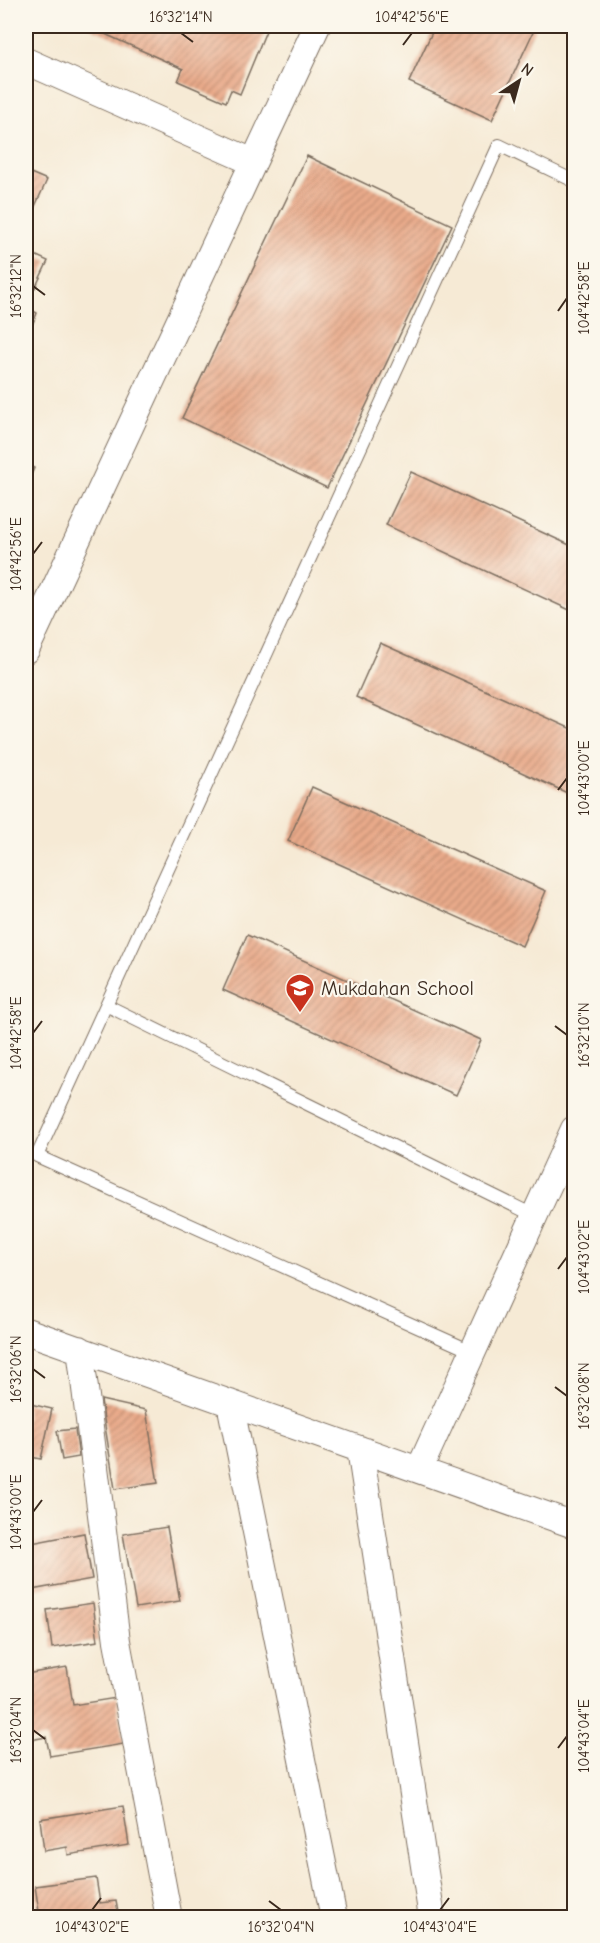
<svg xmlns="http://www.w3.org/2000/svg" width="600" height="1943" font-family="'Comic Neue',sans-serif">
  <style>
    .building { fill: url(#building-hatch) }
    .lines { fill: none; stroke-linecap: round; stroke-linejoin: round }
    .service-casing { stroke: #7c6d5e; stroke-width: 14 }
    .minor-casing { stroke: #7c6d5e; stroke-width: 28 }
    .service { stroke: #fff; stroke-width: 12 }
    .minor { stroke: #fff; stroke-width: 26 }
    .ticks { fill: none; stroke: #3b2a1e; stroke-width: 2 }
    .labels { text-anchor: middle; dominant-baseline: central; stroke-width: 4.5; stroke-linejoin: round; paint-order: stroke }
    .poi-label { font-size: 20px; fill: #3b2a1e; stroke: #fbf7ec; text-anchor: start }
    .neatline { fill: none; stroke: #3b2a1e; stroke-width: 2 }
    .ticks-label { font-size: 15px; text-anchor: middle; fill: #3b2a1e }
  </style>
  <defs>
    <pattern id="building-hatch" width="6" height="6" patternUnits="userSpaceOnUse" patternTransform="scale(1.5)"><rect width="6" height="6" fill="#e9aa8a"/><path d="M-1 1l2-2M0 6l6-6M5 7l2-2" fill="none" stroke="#be8b70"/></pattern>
  </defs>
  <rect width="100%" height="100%" fill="#fbf7ec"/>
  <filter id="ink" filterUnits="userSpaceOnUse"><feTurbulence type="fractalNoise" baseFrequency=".0167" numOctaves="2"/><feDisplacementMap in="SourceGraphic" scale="12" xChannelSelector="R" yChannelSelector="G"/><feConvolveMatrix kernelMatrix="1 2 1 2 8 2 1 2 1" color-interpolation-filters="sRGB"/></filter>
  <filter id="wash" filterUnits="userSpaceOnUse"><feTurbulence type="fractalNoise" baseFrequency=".008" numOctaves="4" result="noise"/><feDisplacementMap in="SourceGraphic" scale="24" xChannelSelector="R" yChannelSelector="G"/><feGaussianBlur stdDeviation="1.35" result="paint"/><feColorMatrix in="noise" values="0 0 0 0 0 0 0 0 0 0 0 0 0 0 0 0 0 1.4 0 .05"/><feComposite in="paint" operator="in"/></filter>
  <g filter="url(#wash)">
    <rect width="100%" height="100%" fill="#f6ead5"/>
    <g id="blocks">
      <path class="building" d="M 87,26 L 268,26 L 240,94 L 231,90 L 226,102 L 178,81 L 183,69 Z
        M 435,26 L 536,26 L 492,120 L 409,82 Z
        M 307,156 L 452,225 L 327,488 L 182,418 Z
        M 26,171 L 47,180 L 26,226 Z
        M 26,251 L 48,261 L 35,288 L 26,284 Z
        M 26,307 L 37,313 L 26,340 Z
        M 26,464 L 34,468 L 26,487 Z
        M 411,472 L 574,547 L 574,612 L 386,525 Z
        M 380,643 L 574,730 L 574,796 L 356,697 Z
        M 312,787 L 546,891 L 522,946 L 288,841 Z
        M 247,935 L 481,1040 L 456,1095 L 223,990 Z
        M 101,1400 L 146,1410 L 158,1483 L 115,1489 Z
        M 26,1403 L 52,1409 L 41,1459 L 26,1456 Z
        M 75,1429 L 79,1457 L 62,1460 L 57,1431 Z
        M 167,1527 L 180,1601 L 136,1608 L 123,1534 Z
        M 84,1533 L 92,1579 L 26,1591 L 26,1544 Z
        M 93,1603 L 98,1641 L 52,1648 L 47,1610 Z
        M 67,1667 L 73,1705 L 116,1698 L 124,1744 L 50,1756 L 46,1737 L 30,1740 L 26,1715 L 26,1674 Z
        M 123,1806 L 129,1845 L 68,1855 L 67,1847 L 44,1851 L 40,1819 Z
        M 96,1878 L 100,1903 L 116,1901 L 119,1918 L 40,1918 L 35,1886 Z"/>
    </g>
  </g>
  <g filter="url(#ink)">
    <use href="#blocks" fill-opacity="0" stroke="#7c6d5e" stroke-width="1.5"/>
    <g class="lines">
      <g class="service-casing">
        <path id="service" d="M 106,1005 L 535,1216
          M 473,1352 L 37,1156 L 499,145 L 574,181"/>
      </g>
      <g class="minor-casing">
        <path id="minor" d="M 26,61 L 253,162
          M 26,650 L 317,26
          M 26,1331 L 574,1525
          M 80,1349 L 117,1641 L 169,1918
          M 230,1403 L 334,1918
          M 360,1449 L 432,1918
          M 419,1470 L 574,1129"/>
      </g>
      <use href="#service" class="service"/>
      <use href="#minor" class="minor"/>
    </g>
  </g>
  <path class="ticks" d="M 181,33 L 193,42M 403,45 L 412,33M 33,286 L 45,295M 558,311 L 567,298M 33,554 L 42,542M 558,790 L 567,778M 555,1026 L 567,1035M 33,1033 L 42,1021M 558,1269 L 567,1257M 33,1369 L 45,1378M 555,1387 L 567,1396M 33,1512 L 42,1500M 33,1730 L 45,1739M 558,1748 L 567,1736M 269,1901 L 281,1910M 92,1910 L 101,1898M 440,1910 L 449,1898"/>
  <defs>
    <g id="school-pin" transform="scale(1.5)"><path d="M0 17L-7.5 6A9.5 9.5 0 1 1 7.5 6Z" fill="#c8321e" stroke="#fbf7ec"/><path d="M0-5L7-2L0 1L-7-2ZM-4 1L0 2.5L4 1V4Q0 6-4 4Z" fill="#fff"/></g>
  </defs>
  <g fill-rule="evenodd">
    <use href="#school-pin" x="300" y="988"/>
  </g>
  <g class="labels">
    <g class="poi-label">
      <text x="321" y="988">Mukdahan School</text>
    </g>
  </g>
  <rect width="600" height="1943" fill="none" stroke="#fbf7ec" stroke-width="66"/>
  <g transform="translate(519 81) rotate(36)" stroke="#fbf7ec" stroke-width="4.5" paint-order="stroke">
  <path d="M0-4.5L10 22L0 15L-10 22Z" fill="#3b2a1e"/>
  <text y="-9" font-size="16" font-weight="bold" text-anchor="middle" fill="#3b2a1e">N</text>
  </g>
  <rect x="33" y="33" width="534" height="1877" class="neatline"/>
  <g class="ticks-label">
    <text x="181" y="22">16°32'14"N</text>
    <text x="412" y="22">104°42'56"E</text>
    <text transform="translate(16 286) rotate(-90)" y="5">16°32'12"N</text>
    <text transform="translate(584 298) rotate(-90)" y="5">104°42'58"E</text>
    <text transform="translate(16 554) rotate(-90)" y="5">104°42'56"E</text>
    <text transform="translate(584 778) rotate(-90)" y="5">104°43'00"E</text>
    <text transform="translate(16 1033) rotate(-90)" y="5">104°42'58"E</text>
    <text transform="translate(584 1035) rotate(-90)" y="5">16°32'10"N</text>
    <text transform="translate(584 1257) rotate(-90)" y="5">104°43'02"E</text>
    <text transform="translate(16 1369) rotate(-90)" y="5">16°32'06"N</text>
    <text transform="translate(584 1396) rotate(-90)" y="5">16°32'08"N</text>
    <text transform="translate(16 1512) rotate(-90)" y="5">104°43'00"E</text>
    <text transform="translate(16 1730) rotate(-90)" y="5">16°32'04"N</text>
    <text transform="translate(584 1736) rotate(-90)" y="5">104°43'04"E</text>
    <text x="92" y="1932">104°43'02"E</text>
    <text x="281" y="1932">16°32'04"N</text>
    <text x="440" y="1932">104°43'04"E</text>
  </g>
</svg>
